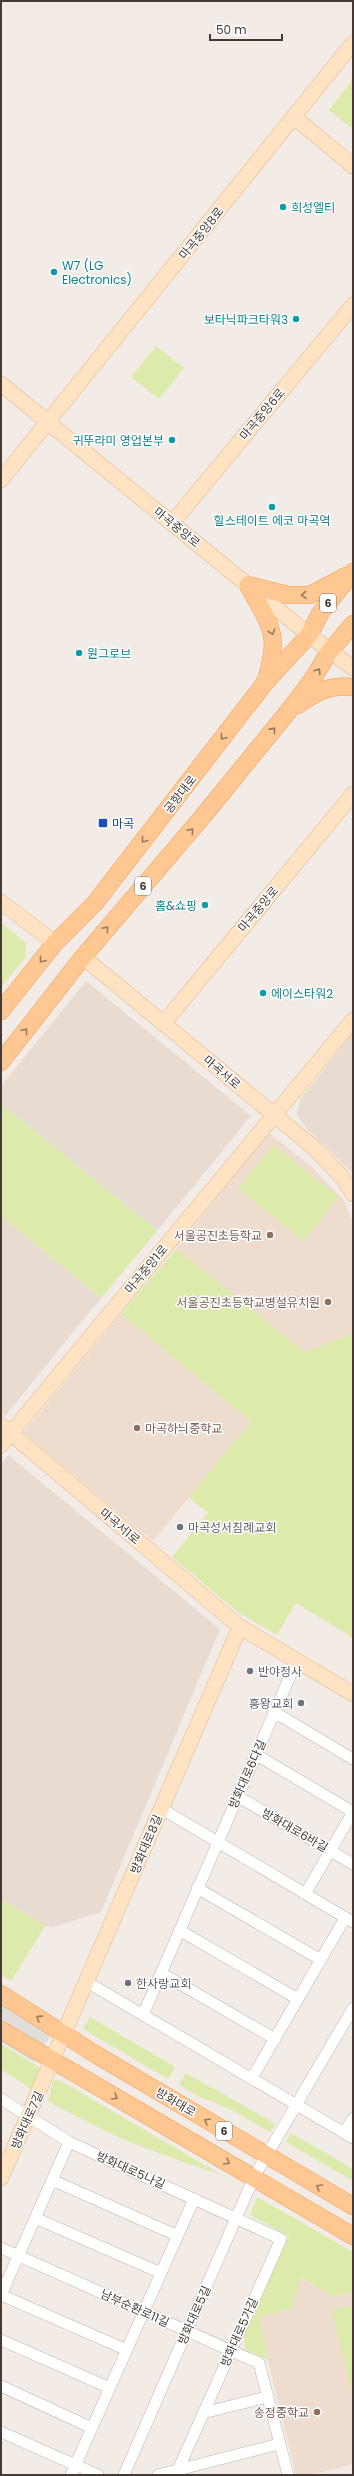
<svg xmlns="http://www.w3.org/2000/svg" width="354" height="2476" font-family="Poppins,'Noto Sans KR',sans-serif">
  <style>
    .residential { fill: #e8dcd2 }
    .education { fill: #eeddce }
    .green { fill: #dceaab }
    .parking { fill: #e1ddda }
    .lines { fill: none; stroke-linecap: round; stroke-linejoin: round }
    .street-casing { stroke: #c2b4aa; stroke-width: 12 }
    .secondary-casing { stroke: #dab793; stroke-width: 16 }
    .primary-casing { stroke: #ea9e5c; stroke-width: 18 }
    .street { stroke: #fff; stroke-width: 11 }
    .secondary { stroke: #ffe3c3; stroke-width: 15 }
    .primary { stroke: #ffc792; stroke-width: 17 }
    .oneway { stroke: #997a5e }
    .culture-dot { fill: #0f9aa8; stroke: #fff; stroke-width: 1.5 }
    .transit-dot { fill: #1a4fb4; stroke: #fff; stroke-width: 1.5 }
    .education-dot { fill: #8d6e63; stroke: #fff; stroke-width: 1.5 }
    .worship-dot { fill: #6b7280; stroke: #fff; stroke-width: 1.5 }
    .labels { text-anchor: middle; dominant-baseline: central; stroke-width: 3; stroke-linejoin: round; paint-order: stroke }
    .shield { fill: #fff; stroke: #7e7671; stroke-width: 1 }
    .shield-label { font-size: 11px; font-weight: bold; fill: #463b34 }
    .culture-label { font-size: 12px; fill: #0d838f; stroke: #fff; text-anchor: start }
    .street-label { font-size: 12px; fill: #463b34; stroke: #fff }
    .transit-label { font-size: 12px; fill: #164399; stroke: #fff; text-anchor: start }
    .education-label { font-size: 12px; fill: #785e54; stroke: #fff; text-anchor: end }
    .worship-label { font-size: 12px; fill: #5b616d; stroke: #fff; text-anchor: start }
  </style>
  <rect width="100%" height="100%" fill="#f3ebe5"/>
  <path class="residential" d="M 86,981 L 251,1116 L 157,1231 L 1,1104 L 1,1086 Z
    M 353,1033 L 353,1174 L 308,1130 L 297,1115 L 300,1099 Z
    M 1,1216 L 101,1298 L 5,1416 L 1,1413 Z
    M 8,1455 L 220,1629 L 101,1912 L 53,1927 L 45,1926 L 1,1899 L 1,1464 Z"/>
  <path class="education" d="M 269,1133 L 313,1168 L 343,1199 L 353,1222 L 353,1333 L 304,1353 L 176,1249 Z
    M 121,1314 L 251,1422 L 153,1541 L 23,1433 Z
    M 300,2277 L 332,2297 L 353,2292 L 353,2464 L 311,2475 L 296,2475 L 258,2319 L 261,2316 L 292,2308 Z"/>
  <path class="green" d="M 353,79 L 353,129 L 329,110 Z
    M 156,346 L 184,368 L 159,399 L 131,377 Z
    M 2,923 L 26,943 L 25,958 L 1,987 Z
    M 1,1104 L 157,1231 L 101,1298 L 1,1216 Z
    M 273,1145 L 338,1197 L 303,1241 L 238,1189 Z
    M 176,1249 L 304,1352 L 353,1333 L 353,1638 L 296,1603 L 277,1635 L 239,1613 L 172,1557 L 208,1513 L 188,1497 L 251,1422 L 121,1314 Z
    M 1,1899 L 45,1926 L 11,1981 L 1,1975 Z
    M 90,2017 L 175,2067 L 168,2079 L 83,2029 Z
    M 1,2044 L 39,2067 L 40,2074 L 33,2090 L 1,2069 Z
    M 186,2073 L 276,2124 L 270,2132 L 230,2109 L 202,2098 L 179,2085 Z
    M 59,2080 L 220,2174 C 156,2154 106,2134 48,2101 L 53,2081 Z
    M 291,2133 L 353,2169 L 353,2181 L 286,2142 Z
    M 257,2197 L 353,2252 L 353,2292 L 332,2297 L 301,2277 L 292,2308 L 262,2316 L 259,2319 L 268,2360 L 245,2349 L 244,2337 L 289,2236 L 250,2215 Z
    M 353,2305 L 353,2398 L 332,2310 Z"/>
  <path class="parking" d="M 1,1984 L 60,2021 L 34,2062 L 1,2042 Z"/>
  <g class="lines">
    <g class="street-casing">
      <path id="street" d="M 274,1712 L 353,1759
        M 255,1754 L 353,1812
        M 237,1796 L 353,1864
        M 162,1809 L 353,1922
        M 197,1888 L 321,1960
        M 305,1894 L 353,1812
        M 179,1930 L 298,1999
        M 161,1973 L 275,2039
        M 87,1982 L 353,2138
        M 143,2015 L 297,1660
        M 252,2078 L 345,1918
        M 1,2099 L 69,2142 L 281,2239 L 178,2470
        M 344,2133 L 353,2118
        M 52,2180 L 178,2236
        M 35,2218 L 161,2273
        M 1,2248 L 259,2363 L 288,2475
        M 1,2295 L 69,2142
        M 1,2295 L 127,2350
        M 1,2340 L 110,2388
        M 1,2386 L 92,2428
        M 203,2413 L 267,2397
        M 1,2432 L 98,2475
        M 71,2475 L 194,2199
        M 124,2475 L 254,2177 L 353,2008
        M 158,2475 L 279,2444"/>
    </g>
    <g class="secondary-casing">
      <path id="secondary" d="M 294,117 L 353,166
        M 1,384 L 309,635 L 353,668
        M 1,480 L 353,43
        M 172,523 L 353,305
        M 1,902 L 55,943
        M 83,957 L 313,1147 L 343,1178 L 353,1194
        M 163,1024 L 353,794
        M 1,1425 L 240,1627 L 353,1694
        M 1,1445 L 353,1020
        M 1,2178 L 240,1627"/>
    </g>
    <g class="primary-casing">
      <path id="primary" d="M 248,585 L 288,595 L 310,595 L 346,576
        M 248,585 C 270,626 281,633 266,680
        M 298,705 C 316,692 331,684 353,687
        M 1,1011 L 55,943 L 95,903 L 264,684 L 309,635 L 321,612 L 353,572
        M 1,1062 L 83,957 L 204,815 L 287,713 L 310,683 L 330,651 L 353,624
        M 1,1994 L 95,2054 L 353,2206
        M 1,2030 L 353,2236"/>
    </g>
    <use href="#street" class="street"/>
    <use href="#secondary" class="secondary"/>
    <use href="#primary" class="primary"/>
  </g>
  <defs><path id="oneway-chevron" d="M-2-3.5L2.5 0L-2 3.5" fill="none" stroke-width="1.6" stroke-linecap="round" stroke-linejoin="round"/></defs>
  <g class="oneway">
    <use href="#oneway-chevron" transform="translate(304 595) rotate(177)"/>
    <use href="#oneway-chevron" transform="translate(272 632) rotate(71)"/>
    <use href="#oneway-chevron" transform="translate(318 671) rotate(-58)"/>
    <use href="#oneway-chevron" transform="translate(273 730) rotate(-51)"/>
    <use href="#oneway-chevron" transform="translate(223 737) rotate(128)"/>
    <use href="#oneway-chevron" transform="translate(191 831) rotate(-49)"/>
    <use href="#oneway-chevron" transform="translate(144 840) rotate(128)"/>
    <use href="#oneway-chevron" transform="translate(106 929) rotate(-49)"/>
    <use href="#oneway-chevron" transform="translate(42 960) rotate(129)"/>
    <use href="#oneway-chevron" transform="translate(25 1031) rotate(-52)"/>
    <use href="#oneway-chevron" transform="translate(39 2018) rotate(-147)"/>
    <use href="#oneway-chevron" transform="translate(115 2097) rotate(30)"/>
    <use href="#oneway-chevron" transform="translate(207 2121) rotate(-150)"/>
    <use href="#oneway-chevron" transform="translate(227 2162) rotate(30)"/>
    <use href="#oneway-chevron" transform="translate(319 2187) rotate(-149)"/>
  </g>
  <g class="culture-dot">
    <circle cx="283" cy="207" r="4"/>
    <circle cx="54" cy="272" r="4"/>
    <circle cx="296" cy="319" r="4"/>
    <circle cx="172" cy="440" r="4"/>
    <circle cx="272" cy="507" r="4"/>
    <circle cx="79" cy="653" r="4"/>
    <circle cx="205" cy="905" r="4"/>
    <circle cx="263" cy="993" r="4"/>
  </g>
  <rect class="transit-dot" x="98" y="818" width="10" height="10" rx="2"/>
  <g class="education-dot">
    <circle cx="270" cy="1235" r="4"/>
    <circle cx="328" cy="1302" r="4"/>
    <circle cx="137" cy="1428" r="4"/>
    <circle cx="317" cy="2412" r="4"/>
  </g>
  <g class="worship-dot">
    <circle cx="180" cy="1527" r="4"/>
    <circle cx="250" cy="1671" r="4"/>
    <circle cx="301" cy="1703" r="4"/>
    <circle cx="128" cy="1983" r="4"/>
  </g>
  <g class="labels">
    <g class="shield">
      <rect x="320" y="594" width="16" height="18" rx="3"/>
      <rect x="135" y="877" width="16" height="18" rx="3"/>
      <rect x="216" y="2122" width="16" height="18" rx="3"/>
    </g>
    <g class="shield-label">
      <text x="328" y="603">6</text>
      <text x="143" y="886">6</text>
      <text x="224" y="2131">6</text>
    </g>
    <g class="culture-label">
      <text x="291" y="207">희성엘티</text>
      <text x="62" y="265">W7 (LG<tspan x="62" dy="14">Electronics)</tspan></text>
      <text x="288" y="319" text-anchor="end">보타닉파크타워3</text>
      <text x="164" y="440" text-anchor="end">귀뚜라미 영업본부</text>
      <text x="272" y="520" text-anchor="middle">힐스테이트 에코 마곡역</text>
      <text x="87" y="653">원그로브</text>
      <text x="197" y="905" text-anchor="end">홈&amp;쇼핑</text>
      <text x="271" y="993">에이스타워2</text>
    </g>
    <g class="street-label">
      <text transform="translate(201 233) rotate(-51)">마곡중앙8로</text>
      <text transform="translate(262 414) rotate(-50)">마곡중앙6로</text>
      <text transform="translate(177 527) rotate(39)">마곡중앙로</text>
      <text transform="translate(180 794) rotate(-52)">공항대로</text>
      <text transform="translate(258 909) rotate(-50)">마곡중앙로</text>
      <text transform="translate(222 1072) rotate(40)">마곡서로</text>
      <text transform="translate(146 1269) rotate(-50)">마곡중앙1로</text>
      <text transform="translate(120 1526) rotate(40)">마곡서1로</text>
      <text transform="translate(247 1774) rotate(-66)">방화대로6다길</text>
      <text transform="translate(295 1830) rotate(30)">방화대로6바길</text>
      <text transform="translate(146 1844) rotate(-67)">방화대로8길</text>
      <text transform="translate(176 2102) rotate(30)">방화대로</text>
      <text transform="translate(27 2120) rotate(-66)">방화대로7길</text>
      <text transform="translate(131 2170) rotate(24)">방화대로5나길</text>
      <text transform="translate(135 2308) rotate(24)">남부순환로11길</text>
      <text transform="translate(194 2315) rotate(-66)">방화대로5길</text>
      <text transform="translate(239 2332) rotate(-66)">방화대로5가길</text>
    </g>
    <g class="transit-label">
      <text x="112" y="823">마곡</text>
    </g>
    <g class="education-label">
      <text x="262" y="1235">서울공진초등학교</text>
      <text x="320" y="1302">서울공진초등학교병설유치원</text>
      <text x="145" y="1428" text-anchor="start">마곡하늬중학교</text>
      <text x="309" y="2412">송정중학교</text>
    </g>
    <g class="worship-label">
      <text x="188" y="1527">마곡성서침례교회</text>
      <text x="258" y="1671">반야정사</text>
      <text x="293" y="1703" text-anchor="end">흥왕교회</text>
      <text x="136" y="1983">한사랑교회</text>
    </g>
  </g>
  <rect width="354" height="2476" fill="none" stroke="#463b34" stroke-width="4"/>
  <path d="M210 34v6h72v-6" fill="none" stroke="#463b34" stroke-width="2"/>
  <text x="216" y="34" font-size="12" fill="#463b34" stroke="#ffffff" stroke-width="3" paint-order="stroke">50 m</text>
</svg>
